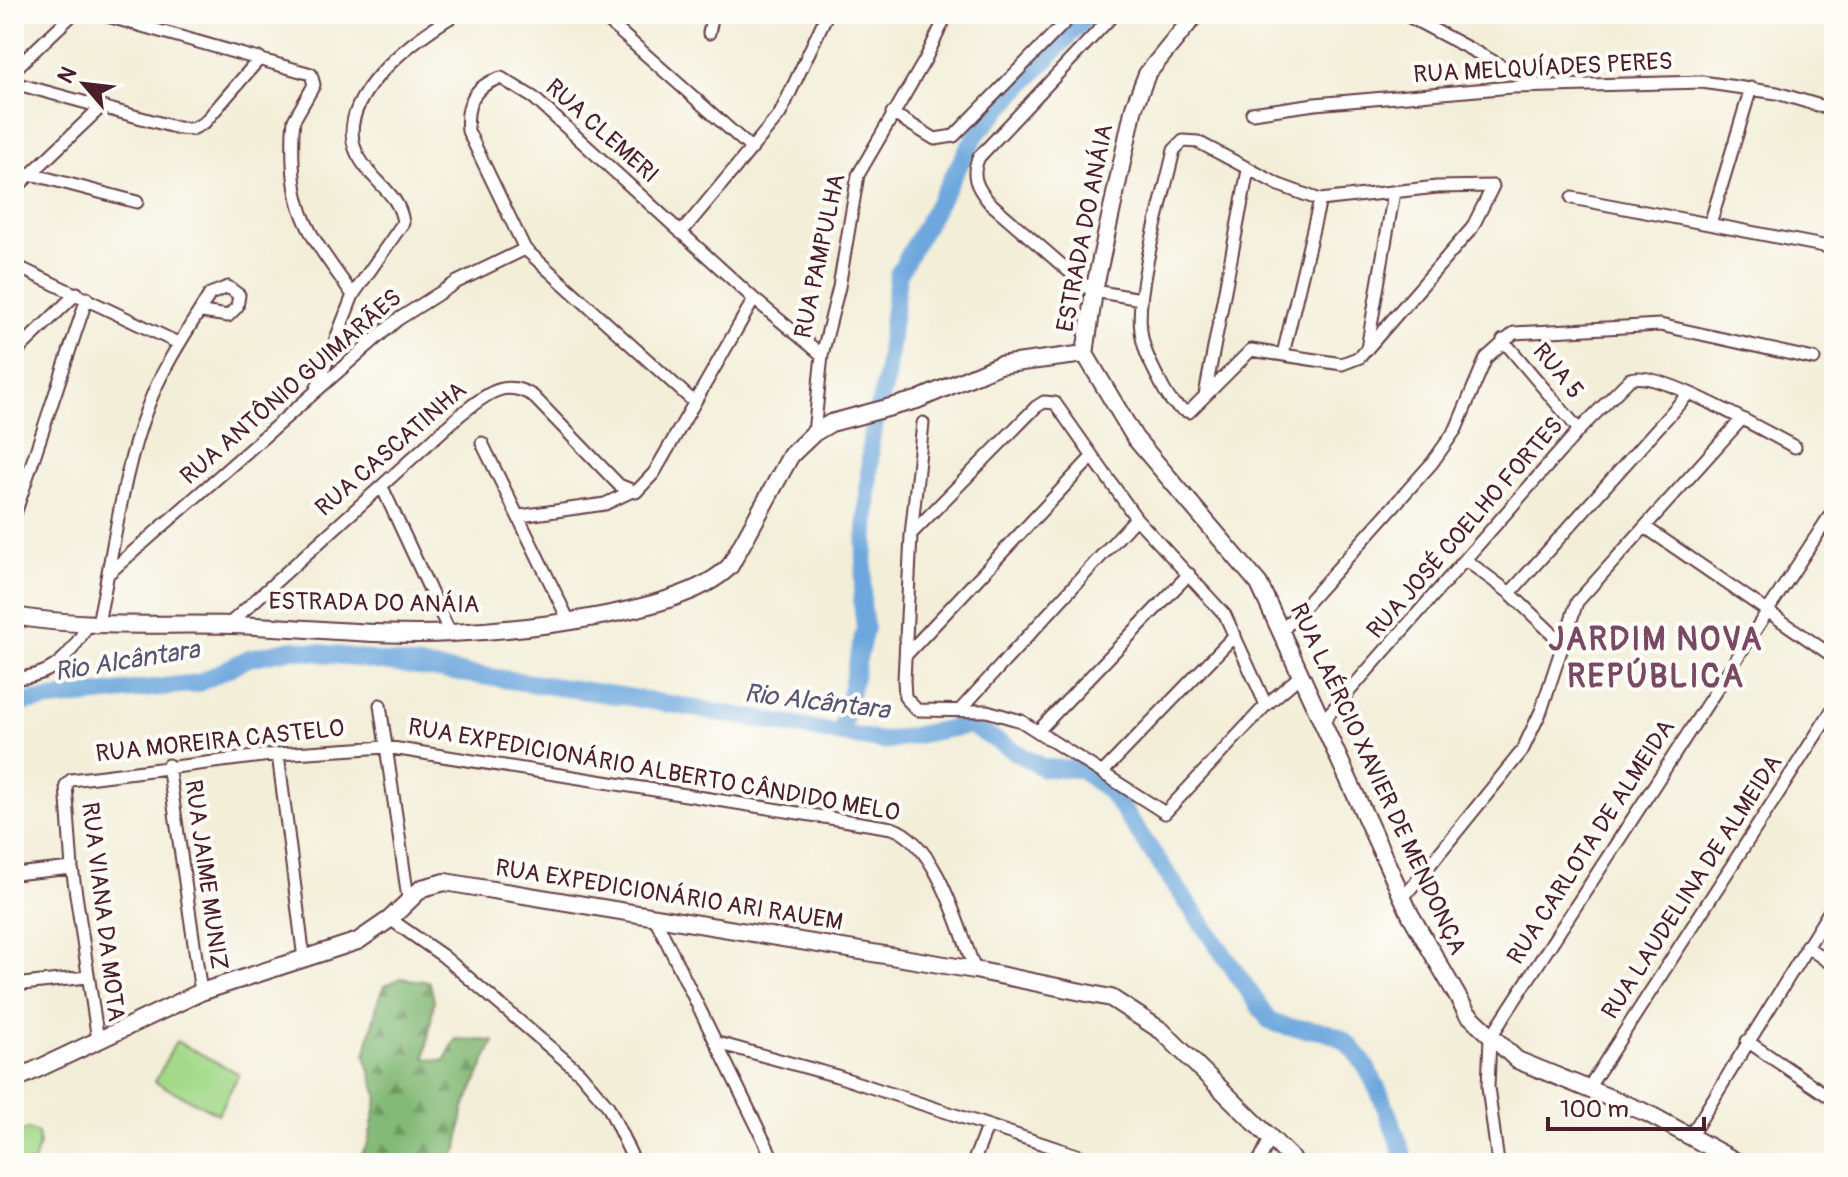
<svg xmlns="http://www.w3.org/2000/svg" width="1848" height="1177" font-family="Pangolin,sans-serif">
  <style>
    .green { fill: #a4d98a; stroke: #777c5a; stroke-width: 2 }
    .forest { fill: url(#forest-firs); stroke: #666c50; stroke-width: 2 }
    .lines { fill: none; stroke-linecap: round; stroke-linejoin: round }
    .river { stroke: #6da7dd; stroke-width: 18 }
    .street-casing { stroke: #633e45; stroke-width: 15 }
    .secondary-casing { stroke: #633e45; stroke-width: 20 }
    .street { stroke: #fff; stroke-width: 11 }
    .secondary { stroke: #fff; stroke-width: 16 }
    .labels { text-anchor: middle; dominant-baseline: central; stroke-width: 8; stroke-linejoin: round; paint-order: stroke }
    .street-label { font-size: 24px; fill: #4a1f2b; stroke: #fdfcf7 }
    .water-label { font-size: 26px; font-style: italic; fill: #585572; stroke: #fdfcf7 }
    .district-label { font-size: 32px; font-weight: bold; letter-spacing: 2px; fill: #794963; stroke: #fdfcf7 }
  </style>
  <defs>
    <pattern id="forest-firs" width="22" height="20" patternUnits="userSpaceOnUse" patternTransform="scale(2)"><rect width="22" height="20" fill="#83b976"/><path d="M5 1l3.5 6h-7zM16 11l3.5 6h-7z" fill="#6d9661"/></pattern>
  </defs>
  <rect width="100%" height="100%" fill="#fdfcf7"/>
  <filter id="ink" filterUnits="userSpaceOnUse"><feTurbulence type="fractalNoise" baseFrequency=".0125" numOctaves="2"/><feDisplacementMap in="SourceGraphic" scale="16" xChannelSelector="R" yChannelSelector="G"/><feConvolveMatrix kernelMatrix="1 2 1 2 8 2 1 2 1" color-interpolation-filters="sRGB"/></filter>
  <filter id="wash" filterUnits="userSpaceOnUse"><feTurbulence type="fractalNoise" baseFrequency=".006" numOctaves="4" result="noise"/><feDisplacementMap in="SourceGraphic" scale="32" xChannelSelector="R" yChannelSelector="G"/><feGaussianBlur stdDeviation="1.8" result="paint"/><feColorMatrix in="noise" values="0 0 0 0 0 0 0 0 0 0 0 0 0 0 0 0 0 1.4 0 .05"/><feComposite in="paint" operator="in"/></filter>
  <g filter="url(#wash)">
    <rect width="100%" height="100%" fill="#f3eed8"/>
    <path class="green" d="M 176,1041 L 239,1074 L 218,1114 L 155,1082 Z
      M 28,1129 L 38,1133 L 39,1144 L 34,1163 L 14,1163 L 14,1134 Z"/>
    <path class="forest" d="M 400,978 L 430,982 L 434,1001 L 425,1058 L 444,1061 L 456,1039 L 494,1041 L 463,1111 L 458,1149 L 447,1163 L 357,1163 L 368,1143 L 378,1096 L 365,1056 L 379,997 L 385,986 Z"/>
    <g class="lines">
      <path class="river" d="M 14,703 L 199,683 L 249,658 L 293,649 L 622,696 L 884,741 L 970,725 L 1043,768 L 1081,769 L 1111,793 L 1269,1020 C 1295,1034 1316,1024 1340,1038 C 1372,1057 1393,1129 1406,1163
        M 841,734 L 865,628 L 862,602 L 871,439 L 886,379 L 898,275 L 977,133 L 1089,14"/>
    </g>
  </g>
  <g filter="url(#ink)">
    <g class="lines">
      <g class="street-casing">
        <path id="street" d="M 100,14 L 311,74 L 314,85 L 294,120 L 293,131 C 290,213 307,231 353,295
          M 600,14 L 752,149
          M 1404,14 L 1538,85
          M 709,33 L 713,14
          M 14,70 L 73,14
          M 14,83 L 178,128 L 192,129 L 204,123 L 260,58
          M 892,113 L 935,139 L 954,136 L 1073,14
          M 1252,113 L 1315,104 L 1512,87 L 1702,82 L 1777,93 L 1834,110
          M 1183,141 L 1198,142 L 1279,185 L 1320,200 L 1437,187 L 1493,186 L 1472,228 L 1360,357 L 1342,364 L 1251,350 L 1189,412 C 1173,408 1167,396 1160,382 C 1152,366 1143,350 1141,331 C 1135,288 1164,196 1174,150 Z
          M 31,174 L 137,202
          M 14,190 L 101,107
          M 1572,198 L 1834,248
          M 1710,224 L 1751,88
          M 681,233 L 780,114 L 827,14
          M 525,249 L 468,131 C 465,105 474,85 501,78 L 534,98 L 754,299 L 822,355
          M 14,265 L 178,343
          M 1094,291 L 1141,299
          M 1094,293 L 989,202 C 977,188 970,175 979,157 L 1114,14
          M 1503,340 L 1579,430
          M 1367,349 L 1394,192
          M 14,354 L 77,293
          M 1283,354 L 1320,200
          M 316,390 L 353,295 L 403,223 C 400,195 376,184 362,162 C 322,105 414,39 456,14
          M 1205,395 L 1248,170
          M 923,423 L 911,535 L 904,680 L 905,697 L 917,710 L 987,711 L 1021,721 L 1165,813 L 1266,705 L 1300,676
          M 814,433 L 822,355 L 839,287 L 858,175 L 925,60 L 947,14
          M 482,443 L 569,621
          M 382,487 L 450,633
          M 520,516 L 605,504 L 630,492
          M 14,517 L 87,298
          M 1645,527 L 1834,657
          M 911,534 L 1036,407 L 1044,402 L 1055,403 L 1136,518 L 1225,615 L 1266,705
          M 1467,561 L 1510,593 L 1563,644
          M 109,573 L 397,320 L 457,282 L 525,249 L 694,402
          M 1510,593 L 1689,393
          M 228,625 L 461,414 C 485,396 504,377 533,396 L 619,485 L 636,492 L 654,473 L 754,299
          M 97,627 C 113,557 122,471 148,406 C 163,366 188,330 210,294 L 228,287 L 239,295 L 237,307 L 228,316 L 202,312
          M 1282,631 L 1432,463 L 1456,429 L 1486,358 L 1514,333 L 1660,325 L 1814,359
          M 906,655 L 1092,457
          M 14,678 C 52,677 70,657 87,626
          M 380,705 L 408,898
          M 961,709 L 1136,518
          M 1322,722 L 1579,430 L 1630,379 C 1657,368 1765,432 1795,447
          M 1038,731 L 1189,574
          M 278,754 L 304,959
          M 168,765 L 201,992
          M 1103,772 L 1235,635
          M 14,874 L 72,868
          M 1403,898 L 1522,751 L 1541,711 L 1577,602 L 1741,420
          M 655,918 L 775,1163
          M 390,919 L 443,956 L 580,1073 L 608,1106 L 635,1163
          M 1806,946 L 1834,966
          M 14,985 L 87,977
          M 98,1040 L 72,868 L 66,785 L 71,780 L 278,754 L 386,747 L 892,828 C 937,843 959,929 975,970
          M 1747,1041 L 1834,1100
          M 718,1043 L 837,1076 L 1101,1163
          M 1587,1090 L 1834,707
          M 1691,1135 L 1834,904
          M 973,1163 L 987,1127
          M 1258,1163 L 1271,1137
          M 1498,1163 L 1488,1087 L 1490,1038 L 1834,509"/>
      </g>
      <g class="secondary-casing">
        <path id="secondary" d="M 1085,354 L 1135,438 L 1259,584 L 1410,914 L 1467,1013 L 1517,1060 L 1647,1113 L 1739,1163
          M 1085,354 L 1094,291 L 1134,107 L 1147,74 L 1196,14
          M 14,616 C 91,629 156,623 232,625 C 304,627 379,637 451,633 C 518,630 684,614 730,566 L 791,455 L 814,433 L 831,423 L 917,400 L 999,365 L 1085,354
          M 14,1080 L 201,992 L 358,941 L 390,919 L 422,888 L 445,882 L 975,970 L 1111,998 L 1162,1031 L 1296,1163"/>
      </g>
      <use href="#street" class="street"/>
      <use href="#secondary" class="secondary"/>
    </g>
  </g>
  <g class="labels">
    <g class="street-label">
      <text transform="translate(1543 68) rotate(-3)">RUA MELQUÍADES PERES</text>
      <text transform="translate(602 131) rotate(42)">RUA CLEMERI</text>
      <text transform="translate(1085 228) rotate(-79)">ESTRADA DO ANÁIA</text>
      <text transform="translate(820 256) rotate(-78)">RUA PAMPULHA</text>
      <text transform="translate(1558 371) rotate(50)">RUA 5</text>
      <text transform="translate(291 387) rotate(-41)">RUA ANTÔNIO GUIMARÃES</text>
      <text transform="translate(391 449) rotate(-41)">RUA CASCATINHA</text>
      <text transform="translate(1465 528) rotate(-49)">RUA JOSÉ COELHO FORTES</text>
      <text transform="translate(374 603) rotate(1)">ESTRADA DO ANÁIA</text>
      <text transform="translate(220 741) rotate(-6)">RUA MOREIRA CASTELO</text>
      <text transform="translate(654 770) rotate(10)">RUA EXPEDICIONÁRIO ALBERTO CÂNDIDO MELO</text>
      <text transform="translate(1378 779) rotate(65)">RUA LAÉRCIO XAVIER DE MENDONÇA</text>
      <text transform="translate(1591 842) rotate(-57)">RUA CARLOTA DE ALMEIDA</text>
      <text transform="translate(206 875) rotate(82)">RUA JAIME MUNIZ</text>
      <text transform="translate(1692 887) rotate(-57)">RUA LAUDELINA DE ALMEIDA</text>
      <text transform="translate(669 895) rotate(9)">RUA EXPEDICIONÁRIO ARI RAUEM</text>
      <text transform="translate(103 912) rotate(83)">RUA VIANA DA MOTA</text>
    </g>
    <g class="water-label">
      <text transform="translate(127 661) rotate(-9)">Rio Alcântara</text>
      <text transform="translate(817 702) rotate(7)">Rio Alcântara</text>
    </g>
    <g class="district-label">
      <text x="1656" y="640">JARDIM NOVA<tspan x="1656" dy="37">REPÚBLICA</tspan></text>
    </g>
  </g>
  <rect width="1848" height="1177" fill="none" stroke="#fdfcf7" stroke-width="48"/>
  <g transform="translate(84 84) rotate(298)" stroke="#fdfcf7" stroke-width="6" paint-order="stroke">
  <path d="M0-6L14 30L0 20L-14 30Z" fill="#4a1f2b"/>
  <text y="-12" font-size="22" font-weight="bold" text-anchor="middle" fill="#4a1f2b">N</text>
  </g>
  <path d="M1548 1117v12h156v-12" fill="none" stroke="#4a1f2b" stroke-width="4"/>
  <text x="1560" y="1117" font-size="24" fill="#4a1f2b" stroke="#fdfcf7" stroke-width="6" paint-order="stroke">100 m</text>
</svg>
